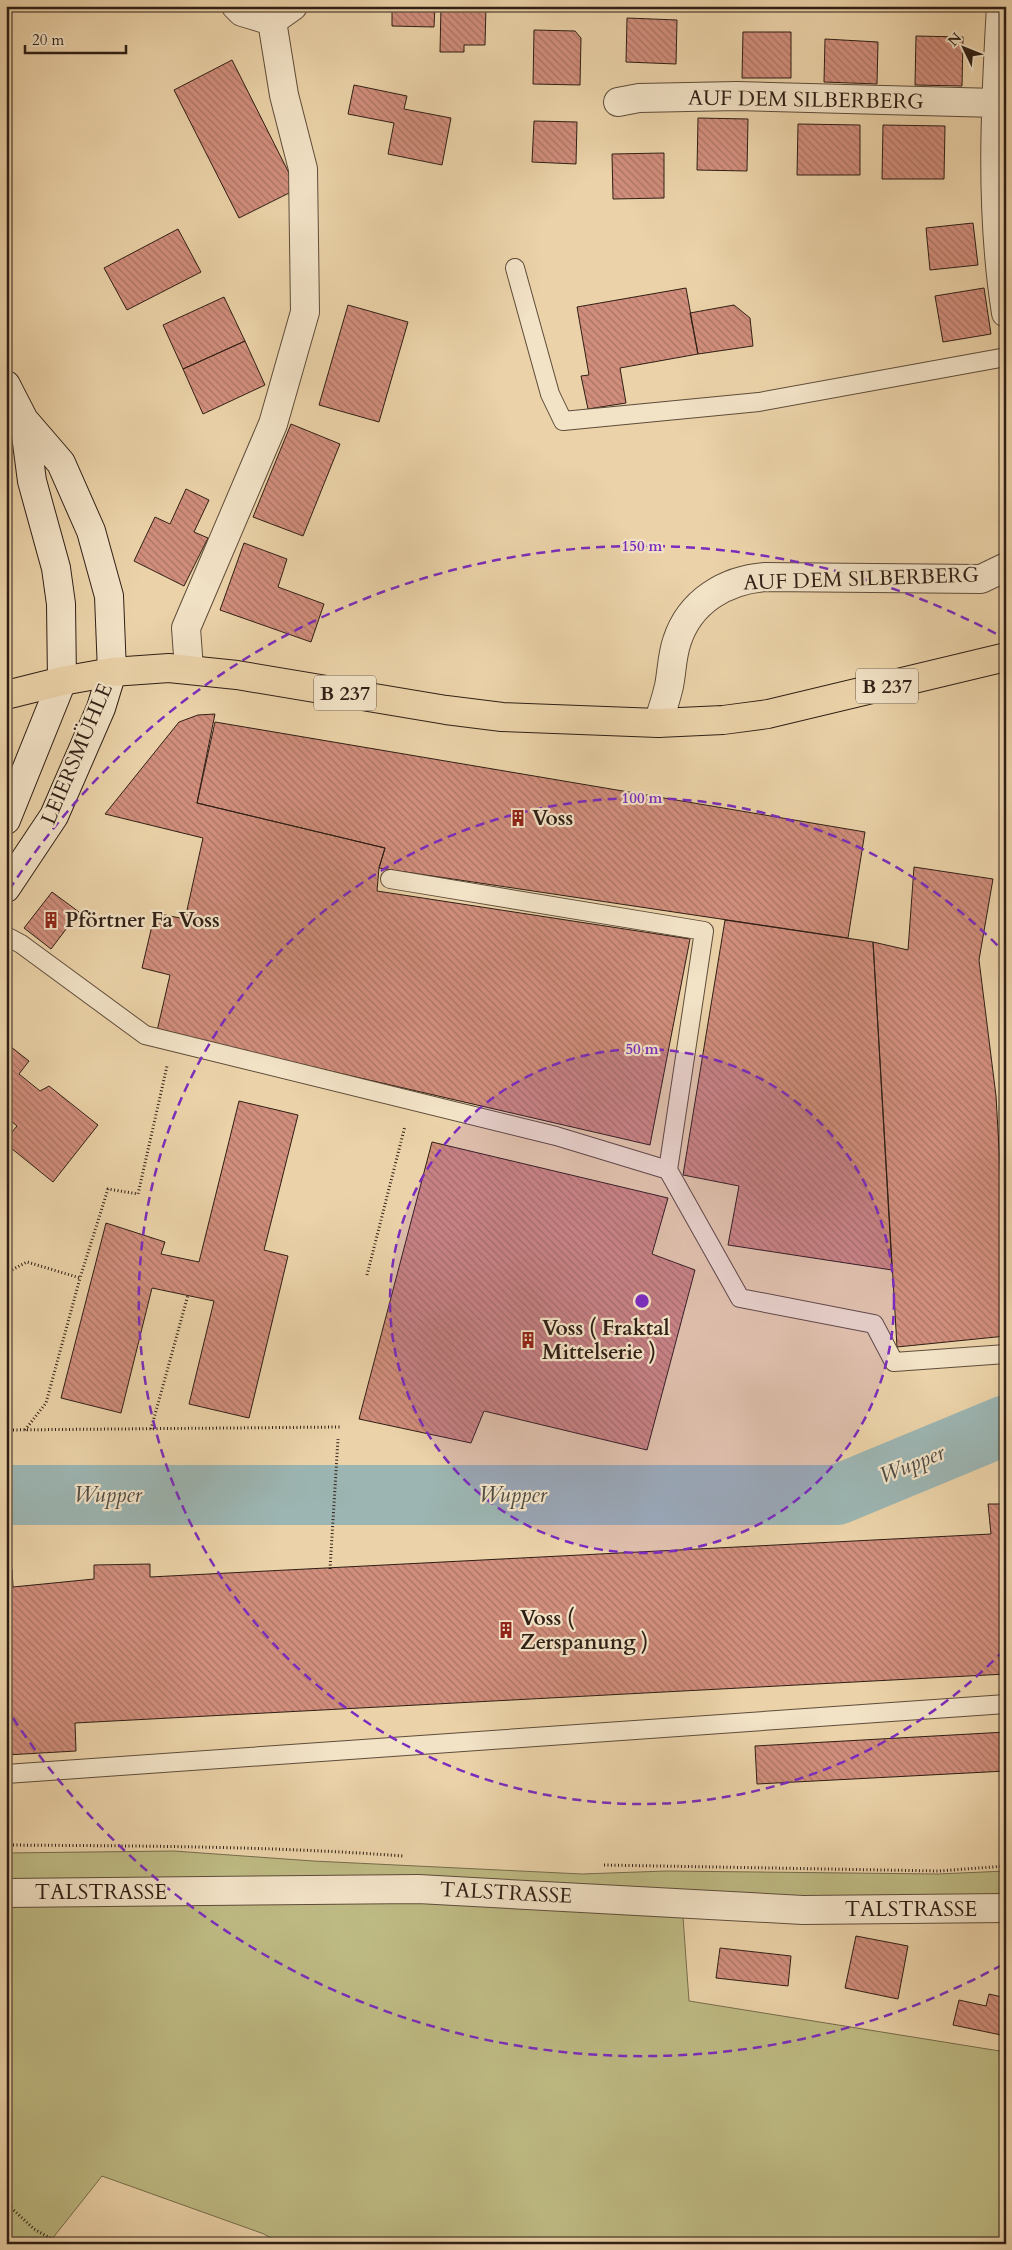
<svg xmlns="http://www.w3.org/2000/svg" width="1012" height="2250" font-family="Cardo,serif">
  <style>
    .grass { fill: #beba83; stroke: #766c4c }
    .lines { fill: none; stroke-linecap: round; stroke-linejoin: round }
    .stream { stroke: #707973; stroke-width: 10 }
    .river { stroke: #9cb5b2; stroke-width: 60 }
    .building { fill: url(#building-back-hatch); stroke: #2f1f15 }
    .service-casing { stroke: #5e4c3a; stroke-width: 20 }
    .minor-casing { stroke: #5e4c3a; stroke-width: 30 }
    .secondary-casing { stroke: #2f1f15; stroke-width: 30 }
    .primary-casing { stroke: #2f1f15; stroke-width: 30 }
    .path { stroke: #2f1f15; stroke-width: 3; stroke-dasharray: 1 2.5; stroke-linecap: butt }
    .service { stroke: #f2e2c6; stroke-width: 18 }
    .minor { stroke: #f2e2c6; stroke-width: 28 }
    .secondary { stroke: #f2e2c6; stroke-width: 28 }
    .primary { stroke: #ebd2a8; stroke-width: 28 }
    .ring { fill: none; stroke: #7b2cbf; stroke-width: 2.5; stroke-dasharray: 9 6 }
    .labels { text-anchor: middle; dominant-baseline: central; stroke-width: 4.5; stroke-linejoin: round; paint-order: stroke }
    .shield { fill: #f2e2c6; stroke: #6a5a4a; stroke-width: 1 }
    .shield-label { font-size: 20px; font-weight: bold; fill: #2f1f15 }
    .street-label { font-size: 21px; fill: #2f1f15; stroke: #f2e2c6 }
    .poi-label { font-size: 21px; font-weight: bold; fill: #2f1f15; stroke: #f2e2c6; text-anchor: start }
    .water-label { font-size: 22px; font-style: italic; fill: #504c44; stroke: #f2e2c6 }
    .centre { fill: #7b2cbf; stroke: #f2e2c6; stroke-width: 2.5 }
    .ring-label { font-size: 15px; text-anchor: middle; font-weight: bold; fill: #7b2cbf; stroke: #f2e2c6; stroke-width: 4.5; stroke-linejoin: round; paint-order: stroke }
  </style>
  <defs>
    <pattern id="building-back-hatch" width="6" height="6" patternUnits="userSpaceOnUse" patternTransform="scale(1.25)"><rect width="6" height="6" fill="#d18e7c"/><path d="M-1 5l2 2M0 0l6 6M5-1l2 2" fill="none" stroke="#aa7364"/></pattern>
  </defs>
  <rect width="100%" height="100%" fill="#ebd2a8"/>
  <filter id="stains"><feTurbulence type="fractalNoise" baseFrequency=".004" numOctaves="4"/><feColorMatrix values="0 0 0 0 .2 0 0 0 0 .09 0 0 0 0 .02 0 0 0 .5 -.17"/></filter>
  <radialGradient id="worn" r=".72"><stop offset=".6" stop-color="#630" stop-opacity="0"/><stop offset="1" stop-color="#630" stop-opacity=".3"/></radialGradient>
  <path class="grass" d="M 174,1851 L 313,1861 L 582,1874 L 666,1871 L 938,1874 L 1006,1871 L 1006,1908 L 682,1903 L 689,2001 L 1006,2052 L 1006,2244 L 281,2244 L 264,2234 L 102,2176 L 48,2244 L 6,2244 L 6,1853 Z"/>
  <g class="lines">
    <path class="stream" d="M 987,1433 L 1006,1409"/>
    <path class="river" d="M 6,1495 L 837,1495 L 1006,1425"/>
  </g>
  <path class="building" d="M 392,6 L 435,6 L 434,27 L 392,26 Z
    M 441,6 L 486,6 L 485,45 L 464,45 L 464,52 L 440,52 Z
    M 627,18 L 677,20 L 676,64 L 626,62 Z
    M 534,30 L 575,31 L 581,38 L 580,85 L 533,84 Z
    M 743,32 L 791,32 L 791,78 L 742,78 Z
    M 916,36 L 963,37 L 962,86 L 915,85 Z
    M 825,39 L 878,42 L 877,84 L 824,82 Z
    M 232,60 L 297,189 L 239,218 L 174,90 Z
    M 354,85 L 407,96 L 404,109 L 451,118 L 442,165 L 388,154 L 394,123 L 348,114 Z
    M 698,118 L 748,119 L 747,171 L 697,170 Z
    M 534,121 L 577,122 L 576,164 L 532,162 Z
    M 798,124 L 860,125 L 860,175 L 797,175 Z
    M 883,125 L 945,126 L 944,179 L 882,179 Z
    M 664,153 L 664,198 L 613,199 L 612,154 Z
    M 973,223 L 978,265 L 930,270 L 926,228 Z
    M 178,229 L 201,272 L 127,310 L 104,268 Z
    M 686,288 L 698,354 L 620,368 L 626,403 L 588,409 L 581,376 L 589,375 L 577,307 Z
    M 984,288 L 991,334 L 943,342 L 935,296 Z
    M 224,297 L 245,341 L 183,369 L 163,325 Z
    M 348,305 L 408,322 L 379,422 L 319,405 Z
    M 734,305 L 750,318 L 753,346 L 698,354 L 690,313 Z
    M 245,341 L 265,385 L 203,414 L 183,369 Z
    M 291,424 L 340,444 L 303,536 L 253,517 Z
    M 186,489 L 209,500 L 194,532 L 208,538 L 184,586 L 134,561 L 155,517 L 170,524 Z
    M 244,543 L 287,559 L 278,587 L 324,604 L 311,642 L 220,610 Z
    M 215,714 L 197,803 L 385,848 L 379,868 L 377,891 L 690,939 L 650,1145 L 157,1031 L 170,975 L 142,968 L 155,913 L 185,919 L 203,838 L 105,814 L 179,722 L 198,715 Z
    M 215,722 L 865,832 L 848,938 L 379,868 L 385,848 L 197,803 Z
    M 914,867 L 993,879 L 979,960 L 996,1096 L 1006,1270 L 1006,1336 L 897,1347 L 873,942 L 908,950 Z
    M 52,892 L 79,912 L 51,949 L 24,928 Z
    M 725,920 L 873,942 L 892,1270 L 728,1245 L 739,1186 L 683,1175 Z
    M 6,1043 L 29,1061 L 19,1074 L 40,1091 L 49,1086 L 98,1125 L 53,1182 L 6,1144 L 6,1139 L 17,1126 L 6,1117 Z
    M 239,1101 L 298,1115 L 264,1250 L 288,1256 L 249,1418 L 189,1404 L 214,1301 L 152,1288 L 121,1413 L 61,1398 L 106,1223 L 165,1242 L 161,1254 L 199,1262 Z
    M 432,1142 L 668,1198 L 652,1254 L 695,1270 L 647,1450 L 484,1411 L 471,1443 L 359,1419 Z
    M 988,1504 L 1006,1504 L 1006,1674 L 75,1723 L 76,1751 L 6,1755 L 6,1570 L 12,1569 L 13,1587 L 94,1579 L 94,1565 L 150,1564 L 150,1577 L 991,1534 Z
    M 1006,1732 L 1006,1771 L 757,1784 L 755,1746 Z
    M 856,1936 L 908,1946 L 898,1999 L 845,1988 Z
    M 720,1948 L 791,1956 L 788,1986 L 716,1978 Z
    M 989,1994 L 1006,1998 L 1006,2036 L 953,2025 L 959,2000 L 986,2006 Z"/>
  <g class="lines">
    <g class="service-casing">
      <path id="service" d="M 515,268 L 550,394 L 563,421 L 759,402 L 1006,357
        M 390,879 L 704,931 L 668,1170
        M 6,936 L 21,944 L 145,1035 L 556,1136 L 668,1170 L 740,1298 L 874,1324 L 894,1362 L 1006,1354
        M 6,1774 L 1006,1704"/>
    </g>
    <g class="minor-casing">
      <path id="minor" d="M 236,6 L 242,12 L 272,21
        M 1001,6 C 995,109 990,211 1006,313
        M 272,21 L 293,6
        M 618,102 L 639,98 L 737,96 L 996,103
        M 189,669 L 186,628 L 273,424 L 305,312 L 303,169 L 284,95 L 272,21
        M 658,723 C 662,711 666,699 669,686 C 672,671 672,655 677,641 C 690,601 726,580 765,577 L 981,579 L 1006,567
        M 6,1893 L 418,1889 L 803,1910 L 1006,1908"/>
    </g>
    <g class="secondary-casing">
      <path id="secondary" d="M 6,385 L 24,420 L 61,463 L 91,531 L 109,596 L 112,672 L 101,708 L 54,816 L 6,888
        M 6,820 L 62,681 L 61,604 L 56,568 L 32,481 L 24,420"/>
    </g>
    <g class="primary-casing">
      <path id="primary" d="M 6,695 L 62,681 L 112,672 L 169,668 L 237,675 L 446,710 L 502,717 L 658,723 L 723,720 L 768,714 L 1006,657"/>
    </g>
    <path class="path" d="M 6,1273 L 27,1262 L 80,1278 L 108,1189 L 138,1194 L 167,1066
      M 367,1275 L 405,1126
      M 151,1429 L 188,1295
      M 6,1430 L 340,1427
      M 25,1430 L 46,1403 L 80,1278
      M 330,1569 L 338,1439
      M 6,1845 C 139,1846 271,1846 403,1856
      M 604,1865 L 939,1871 L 1006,1866
      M 6,2203 L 34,2229 L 57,2242 L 116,2243"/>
    <use href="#service" class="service"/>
    <use href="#minor" class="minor"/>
    <use href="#secondary" class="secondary"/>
    <use href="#primary" class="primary"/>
  </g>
  <circle cx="642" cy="1301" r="252" fill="#7b2cbf" fill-opacity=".12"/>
  <g class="ring">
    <circle cx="642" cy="1301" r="252"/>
    <path d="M1004 1650A503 503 0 1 1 1004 952"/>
    <path d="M1002 1965A755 755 0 0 1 9 1712M9 890A755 755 0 0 1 1002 637"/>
  </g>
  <defs>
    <g id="building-bare" transform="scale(1.35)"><path d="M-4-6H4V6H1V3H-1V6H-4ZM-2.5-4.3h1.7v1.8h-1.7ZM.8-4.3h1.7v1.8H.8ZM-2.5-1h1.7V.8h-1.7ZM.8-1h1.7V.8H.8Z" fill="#8f2418" stroke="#f2e2c6" stroke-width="2.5" paint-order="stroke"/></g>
  </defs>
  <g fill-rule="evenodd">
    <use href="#building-bare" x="518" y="818"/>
    <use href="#building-bare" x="51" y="920"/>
    <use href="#building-bare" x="528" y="1340"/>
    <use href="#building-bare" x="506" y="1630"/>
  </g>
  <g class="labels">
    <g class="shield">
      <rect x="856" y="668.5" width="62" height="35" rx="4"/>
      <rect x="314" y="675.5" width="62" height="35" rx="4"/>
    </g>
    <g class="shield-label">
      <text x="887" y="686">B 237</text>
      <text x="345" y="693">B 237</text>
    </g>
    <g class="street-label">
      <text transform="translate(806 100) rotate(1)">AUF DEM SILBERBERG</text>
      <text transform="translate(861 579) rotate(-2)">AUF DEM SILBERBERG</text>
      <text transform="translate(77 754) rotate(-67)">LEIERSMÜHLE</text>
      <text x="101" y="1892">TALSTRASSE</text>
      <text transform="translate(506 1893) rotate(3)">TALSTRASSE</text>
      <text x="911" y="1909">TALSTRASSE</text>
    </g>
    <g class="poi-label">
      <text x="532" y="818">Voss</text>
      <text x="65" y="920">Pförtner Fa Voss</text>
      <text x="542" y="1328">Voss ( Fraktal<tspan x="542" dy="24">Mittelserie )</tspan></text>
      <text x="520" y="1618">Voss (<tspan x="520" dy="24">Zerspanung )</tspan></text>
    </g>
    <g class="water-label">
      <text transform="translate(912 1464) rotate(-22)">Wupper</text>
      <text x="108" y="1495">Wupper</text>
      <text x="513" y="1495">Wupper</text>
    </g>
  </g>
  <circle cx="642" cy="1301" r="8" class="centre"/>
  <g class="ring-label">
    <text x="642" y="551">150 m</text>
    <text x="642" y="803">100 m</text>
    <text x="642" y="1054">50 m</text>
  </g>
  <rect width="1012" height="2250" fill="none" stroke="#ebd2a8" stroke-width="25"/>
  <rect x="8" y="8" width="997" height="2235" fill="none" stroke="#2f1f15" stroke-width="2.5"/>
  <rect x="12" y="12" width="987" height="2225" fill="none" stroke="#2f1f15"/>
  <g transform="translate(964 48) rotate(313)" stroke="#f2e2c6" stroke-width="4" paint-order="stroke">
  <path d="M0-4L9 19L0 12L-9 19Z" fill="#2f1f15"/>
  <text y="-8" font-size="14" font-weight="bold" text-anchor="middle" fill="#2f1f15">N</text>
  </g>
  <path d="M25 45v8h101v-8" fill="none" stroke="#2f1f15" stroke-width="2.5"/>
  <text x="32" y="45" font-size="15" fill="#2f1f15" stroke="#f2e2c6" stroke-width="4" paint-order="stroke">20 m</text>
  <rect width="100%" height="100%" filter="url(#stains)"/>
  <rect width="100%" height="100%" fill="url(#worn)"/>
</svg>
